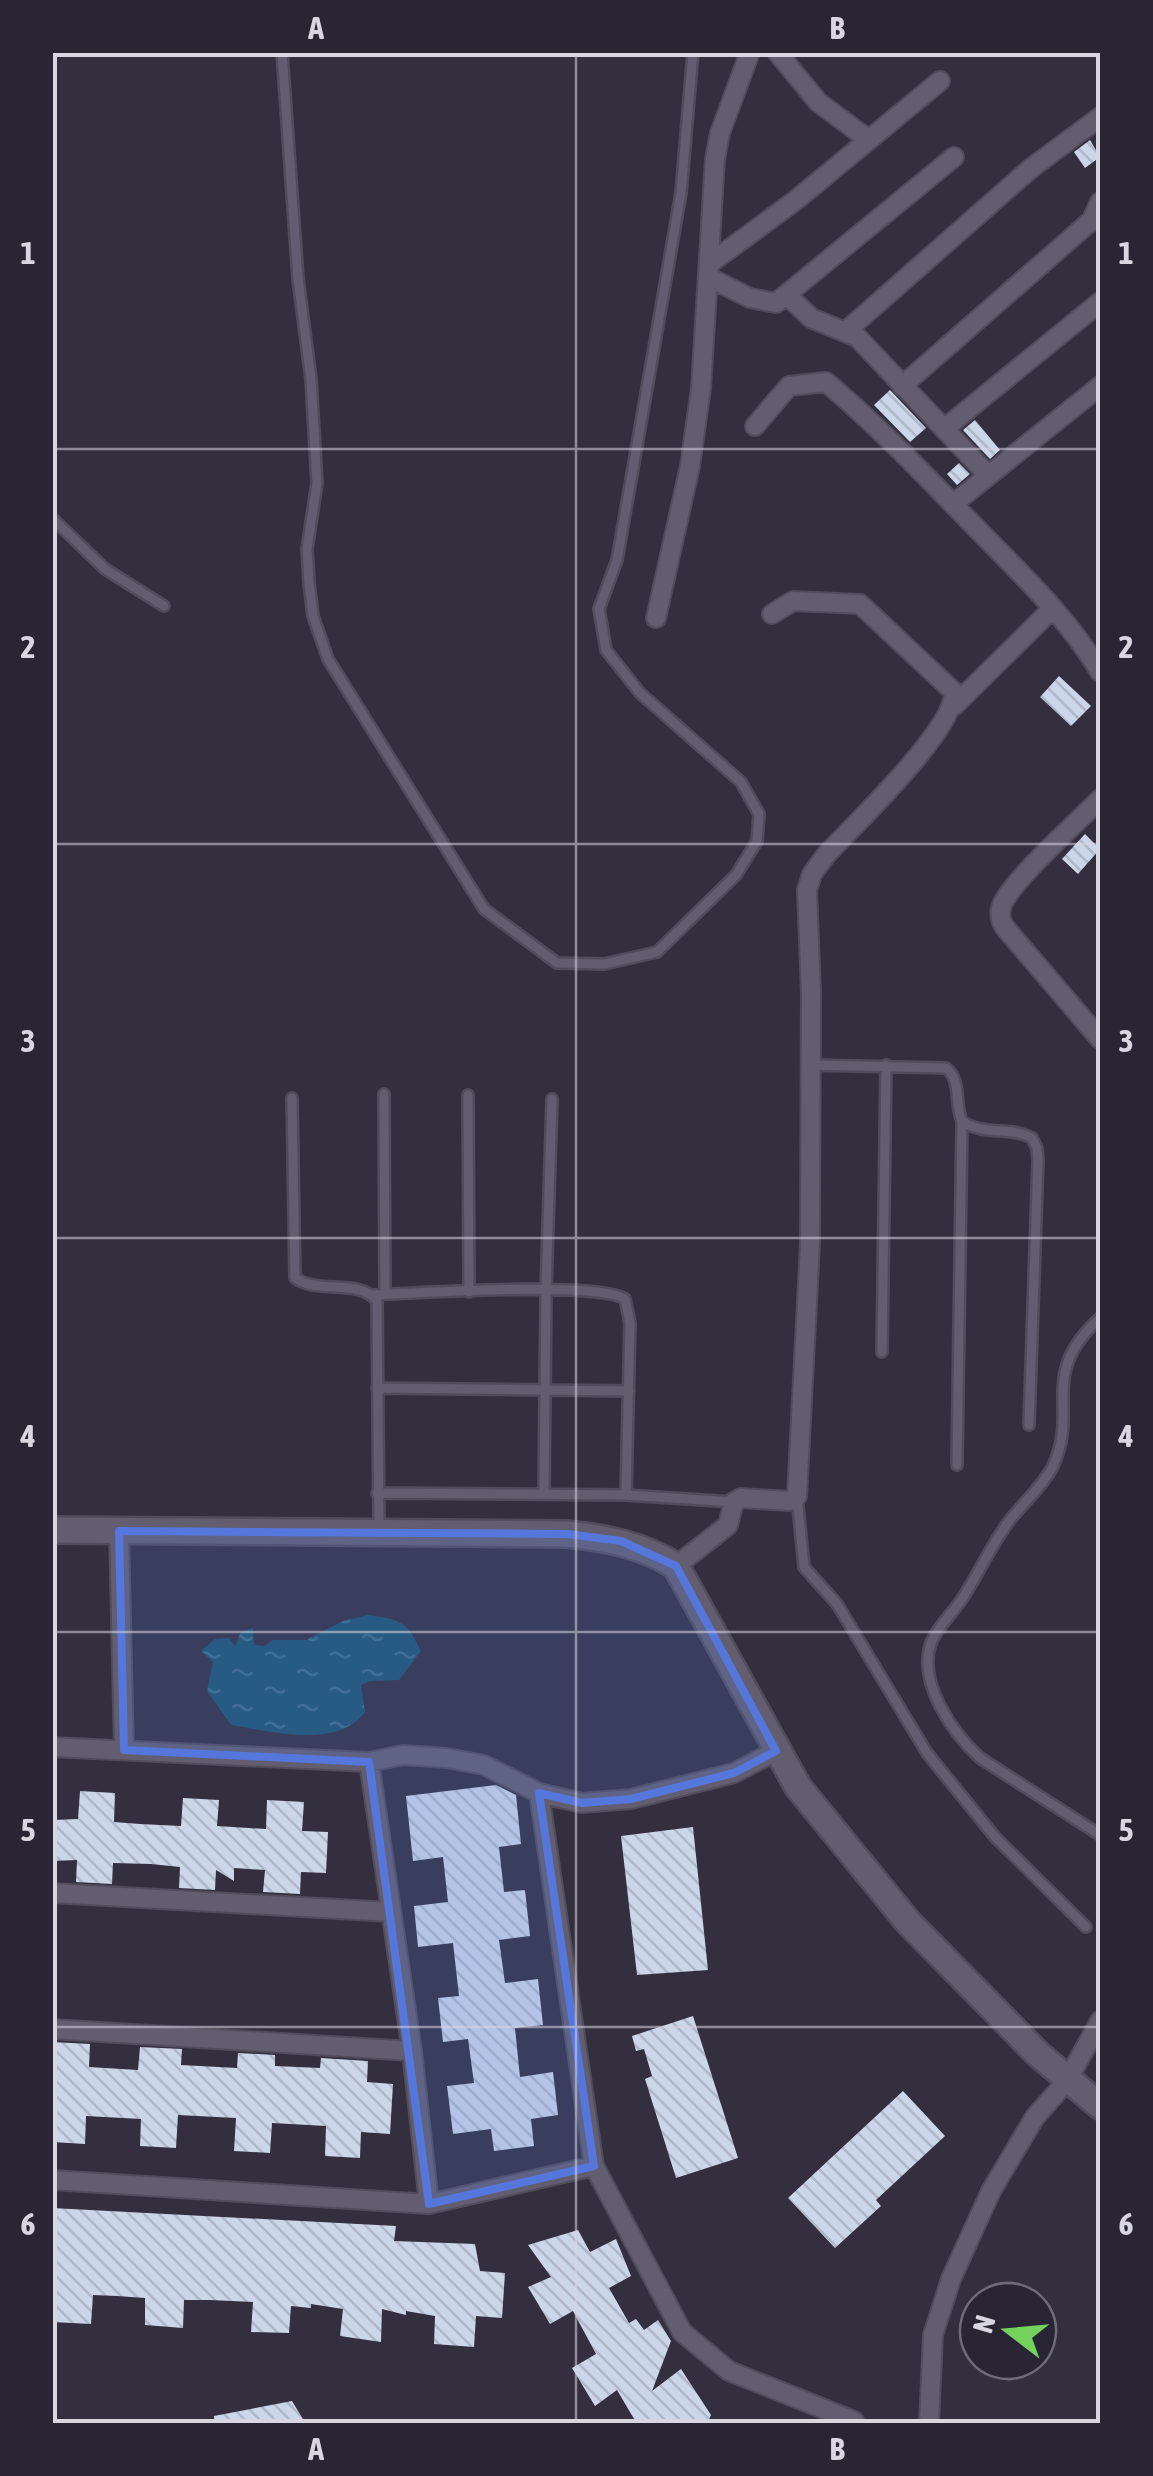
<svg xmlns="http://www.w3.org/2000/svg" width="1153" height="2476" font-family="'Asap Condensed',sans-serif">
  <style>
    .water { fill: url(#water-ripples) }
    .building { fill: url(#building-back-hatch) }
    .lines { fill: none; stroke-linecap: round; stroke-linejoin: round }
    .lane-casing { stroke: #504c5a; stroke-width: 14 }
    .street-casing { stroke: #504c5a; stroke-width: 22 }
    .secondary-casing { stroke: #504c5a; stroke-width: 30 }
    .lane { stroke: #625e70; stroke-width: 9 }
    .street { stroke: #625e70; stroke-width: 18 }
    .secondary { stroke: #625e70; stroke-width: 25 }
    .marked { fill: #5577db; fill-opacity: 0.2; stroke: #5577db; stroke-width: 8; stroke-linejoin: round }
    .grid { fill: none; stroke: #d8d6e1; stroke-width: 2.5; stroke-opacity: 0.55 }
    .neatline { fill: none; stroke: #d8d6e1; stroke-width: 4 }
    .grid-label { font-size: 32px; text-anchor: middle; font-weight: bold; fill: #d8d6e1 }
  </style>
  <defs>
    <pattern id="water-ripples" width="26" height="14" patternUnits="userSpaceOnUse" patternTransform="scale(2.5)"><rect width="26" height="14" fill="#1d546f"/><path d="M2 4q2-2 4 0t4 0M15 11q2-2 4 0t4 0" fill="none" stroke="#3d6c83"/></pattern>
    <pattern id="building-back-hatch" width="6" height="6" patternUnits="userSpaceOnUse" patternTransform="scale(2.5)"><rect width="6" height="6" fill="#ccd6e9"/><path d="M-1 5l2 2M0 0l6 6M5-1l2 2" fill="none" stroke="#b0b8c8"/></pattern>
  </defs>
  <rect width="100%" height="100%" fill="#332f3f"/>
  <path class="water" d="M 368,1615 C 402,1620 406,1621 421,1651 L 399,1680 L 370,1681 L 361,1685 L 365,1712 C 337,1750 271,1731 231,1725 L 207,1691 L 213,1662 L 201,1651 L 215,1639 L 229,1638 L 235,1646 L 241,1632 L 253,1628 L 254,1645 L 265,1646 L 273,1640 L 306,1640 L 343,1621 Z"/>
  <path class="building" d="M 1090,140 L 1100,157 L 1085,168 L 1074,152 Z
    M 890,390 L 926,428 L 910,442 L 874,405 Z
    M 975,420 L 1000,450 L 990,459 L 963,430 Z
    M 959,463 L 970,474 L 957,485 L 947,474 Z
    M 1059,676 L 1091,706 L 1071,726 L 1040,697 Z
    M 1085,834 L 1100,849 L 1078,874 L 1062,859 Z
    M 496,1785 L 516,1795 L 521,1844 L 499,1847 L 504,1892 L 525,1890 L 530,1936 L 499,1940 L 505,1983 L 538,1979 L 543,2025 L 515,2028 L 520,2077 L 553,2072 L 558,2115 L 531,2119 L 534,2146 L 494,2151 L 491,2129 L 453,2134 L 447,2086 L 474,2083 L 468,2039 L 443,2042 L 438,1998 L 459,1996 L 453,1943 L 418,1947 L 414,1906 L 448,1902 L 443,1857 L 413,1861 L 406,1796 Z
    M 80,1791 L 115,1793 L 114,1822 L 140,1824 L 181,1826 L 183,1798 L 219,1800 L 217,1826 L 266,1829 L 267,1800 L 304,1802 L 302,1831 L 328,1832 L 326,1873 L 301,1872 L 300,1894 L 263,1892 L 265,1870 L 234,1868 L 234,1881 L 216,1870 L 215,1890 L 179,1888 L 180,1867 L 151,1864 L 113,1863 L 112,1884 L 76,1882 L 77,1860 L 52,1861 L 52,1827 L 53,1820 L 78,1819 Z
    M 693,1827 L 708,1970 L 637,1975 L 621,1836 Z
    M 693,2016 L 738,2158 L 676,2178 L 645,2079 L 652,2076 L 644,2049 L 636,2051 L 632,2036 Z
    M 52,2042 L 90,2044 L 89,2067 L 138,2070 L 140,2047 L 182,2049 L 181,2065 L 237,2068 L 238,2053 L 275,2055 L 275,2066 L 320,2068 L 321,2058 L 368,2061 L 367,2082 L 393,2084 L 390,2134 L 361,2132 L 360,2158 L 325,2156 L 326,2126 L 272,2123 L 270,2153 L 234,2151 L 236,2118 L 178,2115 L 176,2148 L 140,2146 L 141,2119 L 86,2116 L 85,2144 L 52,2142 Z
    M 903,2091 L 945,2136 L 876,2200 L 881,2206 L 835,2248 L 788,2198 Z
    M 52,2208 L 396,2226 L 394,2241 L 475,2244 L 480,2271 L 505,2273 L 502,2318 L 476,2316 L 474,2347 L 434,2344 L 435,2316 L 406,2311 L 406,2315 L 382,2309 L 381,2342 L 340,2336 L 343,2309 L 311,2304 L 311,2308 L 291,2306 L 289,2333 L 251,2332 L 253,2302 L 210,2300 L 184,2300 L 183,2328 L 145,2325 L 145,2298 L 117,2296 L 93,2295 L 91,2324 L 52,2322 Z
    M 578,2230 L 590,2252 L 616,2239 L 631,2276 L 609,2288 L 629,2323 L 636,2319 L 644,2330 L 658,2320 L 671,2341 L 652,2391 L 681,2369 L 711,2415 L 707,2424 L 637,2424 L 617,2390 L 595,2406 L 572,2368 L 596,2354 L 573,2311 L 550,2324 L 528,2287 L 551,2277 L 528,2245 Z
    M 292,2401 L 306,2424 L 214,2424 L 214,2416 Z"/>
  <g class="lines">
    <g class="lane-casing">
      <path id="lane" d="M 282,52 L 298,279 L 311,379 L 317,483 L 307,549 L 309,583 L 313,616 L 328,659 L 484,909 L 557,963 L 604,964 L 657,952 L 736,875 L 757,841 L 759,814 L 741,782 L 640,693 L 606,650 L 599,609 L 617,560 L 681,193 L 693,52
        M 52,518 L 105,569 L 164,606
        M 810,1065 L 946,1068 C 962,1080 954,1104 962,1121 C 982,1136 1010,1126 1032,1138 L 1037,1148 L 1038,1160 L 1029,1425
        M 384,1094 L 385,1294
        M 468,1095 L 469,1292
        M 292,1098 L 295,1278 C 319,1295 359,1278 377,1301 L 379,1531
        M 372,1295 C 416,1293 597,1281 625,1299 L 630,1323 L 626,1495
        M 1100,1318 C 1037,1375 1080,1408 1053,1466 C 1043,1486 1024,1502 1010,1520 C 991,1545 979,1573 962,1599 C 952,1614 937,1627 931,1643 C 917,1683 953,1733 980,1758 L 1100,1835
        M 882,1352 L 886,1065
        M 377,1388 L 629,1391
        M 957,1465 L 962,1121
        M 377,1493 L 626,1495 L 734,1502
        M 544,1494 L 546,1290 L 552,1099
        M 797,1496 L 804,1567 L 837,1604 L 927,1753 L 995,1837 L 1086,1927"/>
    </g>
    <g class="street-casing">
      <path id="street" d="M 777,52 L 818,102 L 869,140
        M 709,264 L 796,200 L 940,81
        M 708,277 L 750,298 L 776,303 L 954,157
        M 787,295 L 811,318 L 857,337 L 987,474
        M 845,332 L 1030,169 L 1100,117
        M 902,386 L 1092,220 L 1100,202
        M 755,426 L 789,386 L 826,382 C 883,430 933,484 986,538 C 1027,580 1070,621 1100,672
        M 944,429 L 1100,302
        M 953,504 L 1100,386
        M 656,618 L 690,466 L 701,388 L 715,159 L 720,133 L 750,52
        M 955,705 L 1053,608
        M 1100,799 C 1080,820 1007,884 1001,908 C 999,917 1001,923 1007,930 L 1100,1039
        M 119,1531 L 124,1750
        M 676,1566 L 728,1525 L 734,1502 L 741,1498 L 789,1501 L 797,1496 L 810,1244 L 811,993 L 807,890 L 812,874 L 826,855 C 855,824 955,729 954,692 L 860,604 L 793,601 L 772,614
        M 52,1747 L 369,1762 L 403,1755 L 447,1758 L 484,1765 L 539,1793 L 582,1803 L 631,1799 L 734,1773 L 776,1751
        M 369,1762 L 412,2051 L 429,2204
        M 539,1793 L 594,2166
        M 52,1893 L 391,1912
        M 52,2029 L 412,2051
        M 52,2180 L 429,2204 L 594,2166 L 682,2332 L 729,2371 L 854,2421
        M 929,2424 L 933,2335 L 951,2279 L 991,2191 L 1035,2117 L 1067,2081 L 1100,2021"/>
    </g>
    <g class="secondary-casing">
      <path id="secondary" d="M 52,1530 L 567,1534 C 607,1538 642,1545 676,1566 L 798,1787 L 908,1922 L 1038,2054 L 1100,2106"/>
    </g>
    <use href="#lane" class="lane"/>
    <use href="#street" class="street"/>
    <use href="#secondary" class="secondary"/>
  </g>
  <path class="marked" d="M 119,1531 L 567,1534 L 621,1541 L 676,1566 L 776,1751 L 734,1773 L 631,1799 L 582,1803 L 539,1793 L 594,2166 L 429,2204 L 369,1762 L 124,1750 Z"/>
  <path class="grid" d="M 576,52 L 576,2424M 52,449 L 1100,449M 52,844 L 1100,844M 52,1238 L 1100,1238M 52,1632 L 1100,1632M 52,2027 L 1100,2027"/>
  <rect width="1153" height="2476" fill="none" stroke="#292535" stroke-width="110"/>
  <g transform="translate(1008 2331) rotate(286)"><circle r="48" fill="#292535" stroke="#6f6c7a" stroke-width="2.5"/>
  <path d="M0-8L18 38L0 25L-18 38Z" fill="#74d25c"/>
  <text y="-15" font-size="28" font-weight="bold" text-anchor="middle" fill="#d8d6e1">N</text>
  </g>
  <rect x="55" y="55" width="1043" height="2366" class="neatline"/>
  <g class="grid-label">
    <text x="316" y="39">A</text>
    <text x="837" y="39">B</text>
    <text x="28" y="264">1</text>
    <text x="1126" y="264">1</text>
    <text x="28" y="658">2</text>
    <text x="1126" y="658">2</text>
    <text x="28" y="1052">3</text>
    <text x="1126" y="1052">3</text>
    <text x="28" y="1447">4</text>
    <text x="1126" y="1447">4</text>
    <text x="28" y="1841">5</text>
    <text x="1126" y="1841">5</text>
    <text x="28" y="2235">6</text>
    <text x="1126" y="2235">6</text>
    <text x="316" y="2460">A</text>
    <text x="837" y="2460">B</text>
  </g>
</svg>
